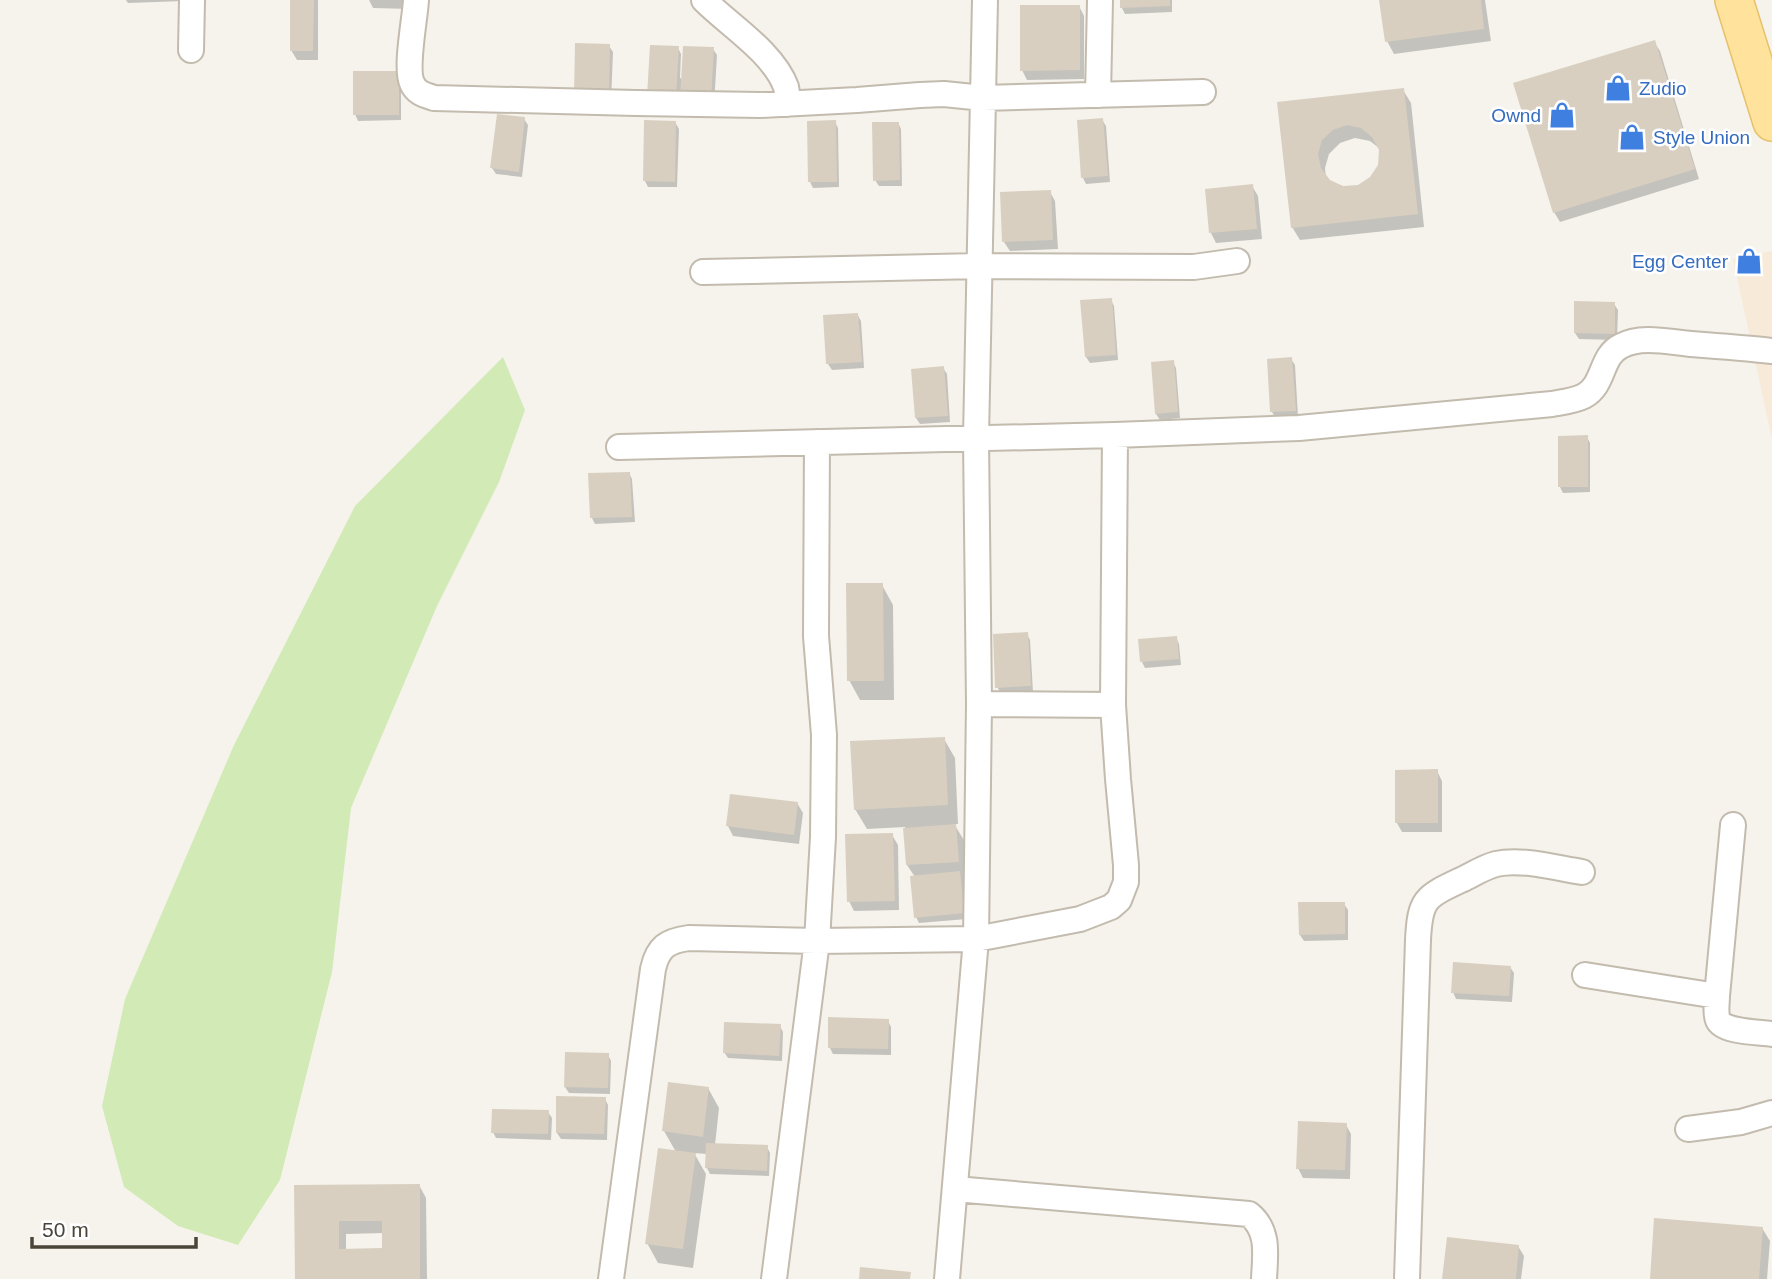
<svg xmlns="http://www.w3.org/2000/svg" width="1772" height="1279" font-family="Helvetica,sans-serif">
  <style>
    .commercial { fill: #f7ead8 }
    .green { fill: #d2eab5 }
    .shadow { fill: #0003; fill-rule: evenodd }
    .building { fill: #d8cfc1; fill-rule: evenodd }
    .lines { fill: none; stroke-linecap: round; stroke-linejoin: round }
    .minor-casing { stroke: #c2bbae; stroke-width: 28 }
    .primary-casing { stroke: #e6c16a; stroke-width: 40 }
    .minor { stroke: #fff; stroke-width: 24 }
    .primary { stroke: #ffe39c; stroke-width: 37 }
    .labels { text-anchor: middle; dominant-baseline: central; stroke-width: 5; stroke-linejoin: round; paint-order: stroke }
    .shop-label { font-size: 19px; fill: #366cbe; stroke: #fff; text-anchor: start }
  </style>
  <rect width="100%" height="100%" fill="#f6f3ec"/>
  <path class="commercial" d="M 1772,251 L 1772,439 L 1733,259 Z"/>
  <path class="green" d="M 503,357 L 525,410 L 499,482 L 437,606 L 351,808 L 332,972 L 280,1180 L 238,1245 L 178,1226 L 124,1187 L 102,1106 L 125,999 L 234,745 L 355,506 Z"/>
  <path class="shadow" d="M 126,0 L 184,0 L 184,1 L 128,3 Z
    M 292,0 L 318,0 L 318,60 L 297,60 L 291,50 Z
    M 369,0 L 410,0 L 410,9 L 373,8 Z
    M 1121,0 L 1172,0 L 1172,12 L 1125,14 L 1122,8 Z
    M 1381,0 L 1485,0 L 1491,41 L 1394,54 L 1387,41 Z
    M 1079,6 L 1084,16 L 1084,79 L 1027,80 L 1022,70 Z
    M 1654,42 L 1660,51 L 1699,179 L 1560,222 L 1554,212 Z
    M 609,46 L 613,52 L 611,102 L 579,101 Z
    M 652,47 L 678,48 L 681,54 L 680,78 L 683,79 L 713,49 L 717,55 L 714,106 L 679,103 Z
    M 401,79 L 401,120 L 358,121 L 355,114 Z
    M 1403,90 L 1411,103 L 1424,227 L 1300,240 L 1292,227 L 1279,103 ZM 1355,138 L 1370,141 L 1379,148 L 1380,165 L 1372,179 L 1358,187 L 1343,188 L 1326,179 L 1325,168 L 1329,154 L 1340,143 Z
    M 524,119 L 528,125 L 522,177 L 496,174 L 492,168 Z
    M 1102,120 L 1106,126 L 1110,182 L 1086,184 L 1083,178 Z
    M 675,122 L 679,129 L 677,187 L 648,187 L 645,181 Z
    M 835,122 L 838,128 L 839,187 L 813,188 L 810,182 Z
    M 898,123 L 901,129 L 902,186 L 879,186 L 875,180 Z
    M 1252,186 L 1258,196 L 1262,239 L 1216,243 L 1211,233 L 1207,190 Z
    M 1050,192 L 1055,201 L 1058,249 L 1010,251 L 1004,242 Z
    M 1111,300 L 1114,306 L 1118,360 L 1090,363 L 1086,357 Z
    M 1614,304 L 1618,310 L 1617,340 L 1579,339 L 1575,333 Z
    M 857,314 L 861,321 L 864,368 L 832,370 L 828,364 Z
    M 1291,359 L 1295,365 L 1298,417 L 1276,418 L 1272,412 Z
    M 1173,362 L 1176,368 L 1180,418 L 1160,420 L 1156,414 Z
    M 943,368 L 947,374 L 950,422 L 920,424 L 916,418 Z
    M 1587,437 L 1590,443 L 1590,492 L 1563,493 L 1560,487 Z
    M 629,473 L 632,479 L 635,522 L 595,524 L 592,518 L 589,475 Z
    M 882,585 L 893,605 L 894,700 L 860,700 L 849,680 Z
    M 1027,634 L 1030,640 L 1033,692 L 1001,693 L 997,687 Z
    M 1176,638 L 1179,644 L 1181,665 L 1145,668 L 1142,662 Z
    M 944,739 L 955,758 L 958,824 L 954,824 L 967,845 L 969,881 L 963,881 L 967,919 L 919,923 L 916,917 L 915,877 L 907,865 L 905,827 L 867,829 L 855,809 Z
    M 1437,771 L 1442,781 L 1442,832 L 1402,832 L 1397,823 Z
    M 797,803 L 803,813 L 799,844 L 733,836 L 728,826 Z
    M 892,835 L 898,845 L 899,910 L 854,911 L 849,901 Z
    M 1344,904 L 1348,910 L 1348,940 L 1304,941 L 1300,935 Z
    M 1510,967 L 1514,973 L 1512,1002 L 1456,999 L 1453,992 Z
    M 888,1021 L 891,1027 L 891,1055 L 833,1054 L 830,1048 Z
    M 780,1026 L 783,1032 L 782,1061 L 728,1058 L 724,1052 Z
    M 608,1055 L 611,1061 L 610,1094 L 569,1093 L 565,1087 Z
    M 708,1088 L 719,1108 L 715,1145 L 767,1147 L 770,1153 L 769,1176 L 710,1174 L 707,1168 L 707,1171 L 707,1154 L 694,1153 L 706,1174 L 693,1268 L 658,1263 L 647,1243 L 676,1152 L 664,1131 Z
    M 605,1099 L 608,1105 L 607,1140 L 561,1139 L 557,1133 Z
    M 548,1112 L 552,1118 L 551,1140 L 496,1138 L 493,1132 Z
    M 1346,1125 L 1351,1134 L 1350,1179 L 1303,1178 L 1298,1168 Z
    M 419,1185 L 426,1198 L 427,1279 L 296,1279 L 296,1186 ZM 384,1233 L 384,1250 L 346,1250 L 346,1234 Z
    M 1762,1228 L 1770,1241 L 1767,1279 L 1651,1279 Z
    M 1518,1246 L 1524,1256 L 1521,1279 L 1444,1279 Z"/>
  <path class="building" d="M 290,0 L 314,0 L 313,51 L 290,51 Z
    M 1120,0 L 1170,0 L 1170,6 L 1120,8 Z
    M 1379,0 L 1481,0 L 1484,29 L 1385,42 Z
    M 1020,5 L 1080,5 L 1080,70 L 1020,71 Z
    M 1655,40 L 1695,169 L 1553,213 L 1513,83 Z
    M 575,43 L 610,44 L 609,96 L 574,95 Z
    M 650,45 L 679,46 L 676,97 L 647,96 Z
    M 683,46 L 714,47 L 711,101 L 680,99 Z
    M 353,71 L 399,71 L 399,115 L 353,115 Z
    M 1404,88 L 1418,214 L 1291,228 L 1277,102 ZM 1347,125 L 1361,128 L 1372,137 L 1379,150 L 1378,165 L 1370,177 L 1358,185 L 1343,186 L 1330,180 L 1321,168 L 1318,154 L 1322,140 L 1333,130 Z
    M 497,114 L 525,117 L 519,172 L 490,168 Z
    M 1103,118 L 1108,176 L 1081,178 L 1077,120 Z
    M 644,120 L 676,121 L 675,182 L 643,181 Z
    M 836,120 L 837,182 L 808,182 L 807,121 Z
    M 872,122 L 899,122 L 900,180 L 873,181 Z
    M 1253,184 L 1257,229 L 1209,233 L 1205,189 Z
    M 1051,190 L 1053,240 L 1002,242 L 1000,192 Z
    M 1112,298 L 1116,355 L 1085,357 L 1080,300 Z
    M 1574,301 L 1615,302 L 1615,334 L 1574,333 Z
    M 858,313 L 862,362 L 826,364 L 823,315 Z
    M 1292,357 L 1296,411 L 1270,412 L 1267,359 Z
    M 1174,360 L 1178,412 L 1155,414 L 1151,362 Z
    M 944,366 L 948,416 L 915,418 L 911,369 Z
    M 1588,435 L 1588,487 L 1558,487 L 1558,436 Z
    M 630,472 L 632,517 L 590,518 L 588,473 Z
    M 846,583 L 883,583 L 884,681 L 847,681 Z
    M 1028,632 L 1031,686 L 995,688 L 993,634 Z
    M 1177,636 L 1179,659 L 1140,662 L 1138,639 Z
    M 945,737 L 948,805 L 854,810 L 850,741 Z
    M 1438,769 L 1438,823 L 1395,823 L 1395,770 Z
    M 730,794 L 798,802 L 794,835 L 726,826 Z
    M 956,824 L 959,862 L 906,865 L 903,828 Z
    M 893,833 L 895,901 L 847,902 L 845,834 Z
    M 960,871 L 964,913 L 914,918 L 910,876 Z
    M 1298,902 L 1345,902 L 1345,934 L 1299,935 Z
    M 1453,962 L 1511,966 L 1509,996 L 1451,993 Z
    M 828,1017 L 889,1019 L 888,1049 L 828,1048 Z
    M 724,1022 L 781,1024 L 779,1056 L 723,1053 Z
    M 565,1052 L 609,1053 L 608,1088 L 564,1087 Z
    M 668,1082 L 709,1087 L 703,1137 L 662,1131 Z
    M 556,1096 L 606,1097 L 604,1134 L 556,1133 Z
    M 492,1109 L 549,1110 L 548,1134 L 491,1133 Z
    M 1298,1121 L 1347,1123 L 1345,1170 L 1296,1169 Z
    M 706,1143 L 768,1145 L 767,1171 L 705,1168 Z
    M 658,1148 L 696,1153 L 683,1249 L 645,1244 Z
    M 420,1184 L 420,1279 L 295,1279 L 294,1185 ZM 339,1221 L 382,1221 L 382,1248 L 339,1249 Z
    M 1654,1218 L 1763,1227 L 1759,1279 L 1650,1279 Z
    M 1447,1237 L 1519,1245 L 1516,1279 L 1442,1279 Z
    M 860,1267 L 911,1272 L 910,1279 L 859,1279 Z"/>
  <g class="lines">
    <g class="minor-casing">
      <path id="minor" d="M 416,0 C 415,19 405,68 412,83 C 416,93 425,95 434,98 L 636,103 L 760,105 L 857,100 L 920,95 L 944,94 L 983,98 L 1203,92
        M 704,0 C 730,26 773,52 786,87 C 787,92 788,98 788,104
        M 191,50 L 192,0
        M 1098,95 L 1100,0
        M 703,272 L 979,266 L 1194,267 L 1237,261
        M 619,447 L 1115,435 L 1299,428 L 1552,404 C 1563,402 1574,401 1584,396 C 1605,385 1600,356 1621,346 C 1641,335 1669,342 1691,344 C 1718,346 1745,348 1772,351
        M 979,704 L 1113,705
        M 1733,825 L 1717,996 C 1717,1003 1715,1013 1718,1020 C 1723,1032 1759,1032 1772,1034
        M 1585,975 L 1717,996
        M 1688,1129 L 1741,1122 L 1772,1113
        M 955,1189 L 1249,1214 C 1270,1231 1265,1255 1264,1279
        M 611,1279 L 653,969 C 658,947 667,941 689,938 L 817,941 L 976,939 L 1080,919 L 1111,907 L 1119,900 L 1126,882 L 1126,865 L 1118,779 L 1113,705 L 1115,435
        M 774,1279 L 817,941 L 823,837 L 824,735 L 816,636 L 817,442
        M 947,1279 L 976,939 L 979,704 L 976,438 L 985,0
        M 1407,1279 L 1418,940 C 1420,899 1425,897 1461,880 C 1472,875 1484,867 1496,864 C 1521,858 1556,868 1582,872"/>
    </g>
    <g class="primary-casing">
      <path id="primary" d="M 1734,0 L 1772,122"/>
    </g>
    <use href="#minor" class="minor"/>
    <use href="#primary" class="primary"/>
  </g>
  <defs>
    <g id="shop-bare" transform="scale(2.1)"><path d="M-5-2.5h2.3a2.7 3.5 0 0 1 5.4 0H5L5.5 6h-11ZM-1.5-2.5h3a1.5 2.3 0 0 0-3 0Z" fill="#3f7fe0" stroke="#fff" stroke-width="2.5" paint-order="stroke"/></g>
  </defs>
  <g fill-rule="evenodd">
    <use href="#shop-bare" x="1618" y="88"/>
    <use href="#shop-bare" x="1562" y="115"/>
    <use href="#shop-bare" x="1632" y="137"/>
    <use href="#shop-bare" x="1749" y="261"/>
  </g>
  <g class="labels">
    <g class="shop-label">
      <text x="1639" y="88">Zudio</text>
      <text x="1541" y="115" text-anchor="end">Ownd</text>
      <text x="1653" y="137">Style Union</text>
      <text x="1728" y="261" text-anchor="end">Egg Center</text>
    </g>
  </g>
  <path d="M32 1237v10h164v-10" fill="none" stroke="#4b4439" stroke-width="3.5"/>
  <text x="42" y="1237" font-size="21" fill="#4b4439" stroke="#ffffff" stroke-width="5" paint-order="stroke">50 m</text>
</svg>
